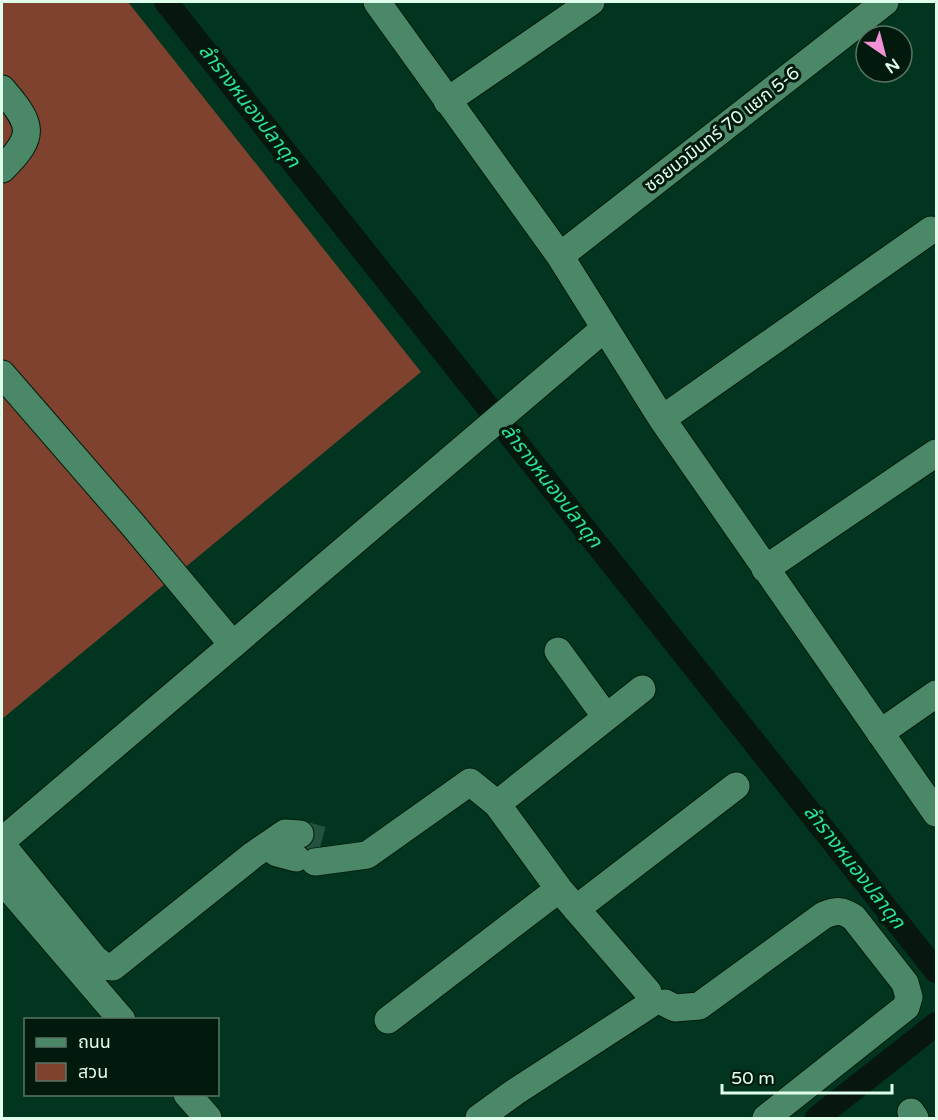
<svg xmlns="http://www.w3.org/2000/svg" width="938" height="1120" font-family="'Varela Round','Noto Sans Thai',sans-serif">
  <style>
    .green { fill: #7f422e }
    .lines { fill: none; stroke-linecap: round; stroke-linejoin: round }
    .canal { stroke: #07170f; stroke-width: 24 }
    .street-tunnel { stroke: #23533e; stroke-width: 27; stroke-dasharray: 27 14; stroke-linecap: butt }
    .street-casing { stroke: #001b0c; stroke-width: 29 }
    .street { stroke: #4b8868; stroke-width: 27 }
    .labels { text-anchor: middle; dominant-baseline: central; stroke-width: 6; stroke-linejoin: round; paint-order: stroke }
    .street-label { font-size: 18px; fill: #defeeb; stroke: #021a0e }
    .water-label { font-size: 20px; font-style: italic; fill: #2ce298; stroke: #021a0e }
  </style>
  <rect width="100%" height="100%" fill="#023520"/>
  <path class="green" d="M 2,2 L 128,2 L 421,372 L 2,719 Z"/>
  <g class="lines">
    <path class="canal" d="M 166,2 L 936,971
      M 817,1118 L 936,1024"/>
    <path class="street-tunnel" d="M 300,834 L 322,840"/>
    <g class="street-casing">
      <path id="street" d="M 377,2 L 560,256 L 662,419 L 936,813
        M 2,89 C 32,124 37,135 2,169
        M 447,101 L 591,2
        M 560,256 L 885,2
        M 2,374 L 133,525 L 233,645
        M 662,419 L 931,230
        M 765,569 L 936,453
        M 558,651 L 606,717
        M 880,733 L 936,694
        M 497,804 L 642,689
        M 2,841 L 605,328
        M 2,845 L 95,959 L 104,966 L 113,967 L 253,855 L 285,833 L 300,834
        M 269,846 L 277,853 L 296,858
        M 315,862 L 367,855 L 470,782 L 497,804 L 559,889 L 648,992
        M 2,880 L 122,1020
        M 576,909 L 736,786
        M 665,1003 L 675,1008 L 699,1006 L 824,915 C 837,910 843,910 854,918 L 905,983 L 909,997 L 906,1007 L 766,1118
        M 388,1020 L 559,889
        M 187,1094 L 208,1118
        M 911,1112 L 915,1118
        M 479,1118 L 515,1092 L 649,1005"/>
    </g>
    <use href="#street" class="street"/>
  </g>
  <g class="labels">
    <g class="street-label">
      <text transform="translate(722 129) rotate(-38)">ซอยนวมินทร์ 70 แยก 5-6</text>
    </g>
    <g class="water-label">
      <text transform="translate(249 106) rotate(52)">ลำรางหนองปลาดุก</text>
      <text transform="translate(551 486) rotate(52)">ลำรางหนองปลาดุก</text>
      <text transform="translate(854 867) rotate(52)">ลำรางหนองปลาดุก</text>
    </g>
  </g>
  <rect width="938" height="1120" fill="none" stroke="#defeeb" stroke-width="6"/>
  <rect x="24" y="1018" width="195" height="78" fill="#021a0e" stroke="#5a7566" stroke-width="1.5"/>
  <rect x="36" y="1038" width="30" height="9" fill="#4b8868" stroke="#5a7566" stroke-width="1.5"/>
  <text x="78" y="1048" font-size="18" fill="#defeeb">ถนน</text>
  <rect x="36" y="1063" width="30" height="18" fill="#7f422e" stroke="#5a7566" stroke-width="1.5"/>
  <text x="78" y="1078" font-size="18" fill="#defeeb">สวน</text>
  <g transform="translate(884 54) rotate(145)"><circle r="28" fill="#021a0e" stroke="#5a7566" stroke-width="1.5"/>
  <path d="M0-4.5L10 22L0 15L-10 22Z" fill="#f391d5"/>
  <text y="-9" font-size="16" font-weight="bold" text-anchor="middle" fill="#defeeb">N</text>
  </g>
  <path d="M722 1084v9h170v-9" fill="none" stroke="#defeeb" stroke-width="3"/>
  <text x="731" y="1084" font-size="18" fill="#defeeb" stroke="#021a0e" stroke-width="4.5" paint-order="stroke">50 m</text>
</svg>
